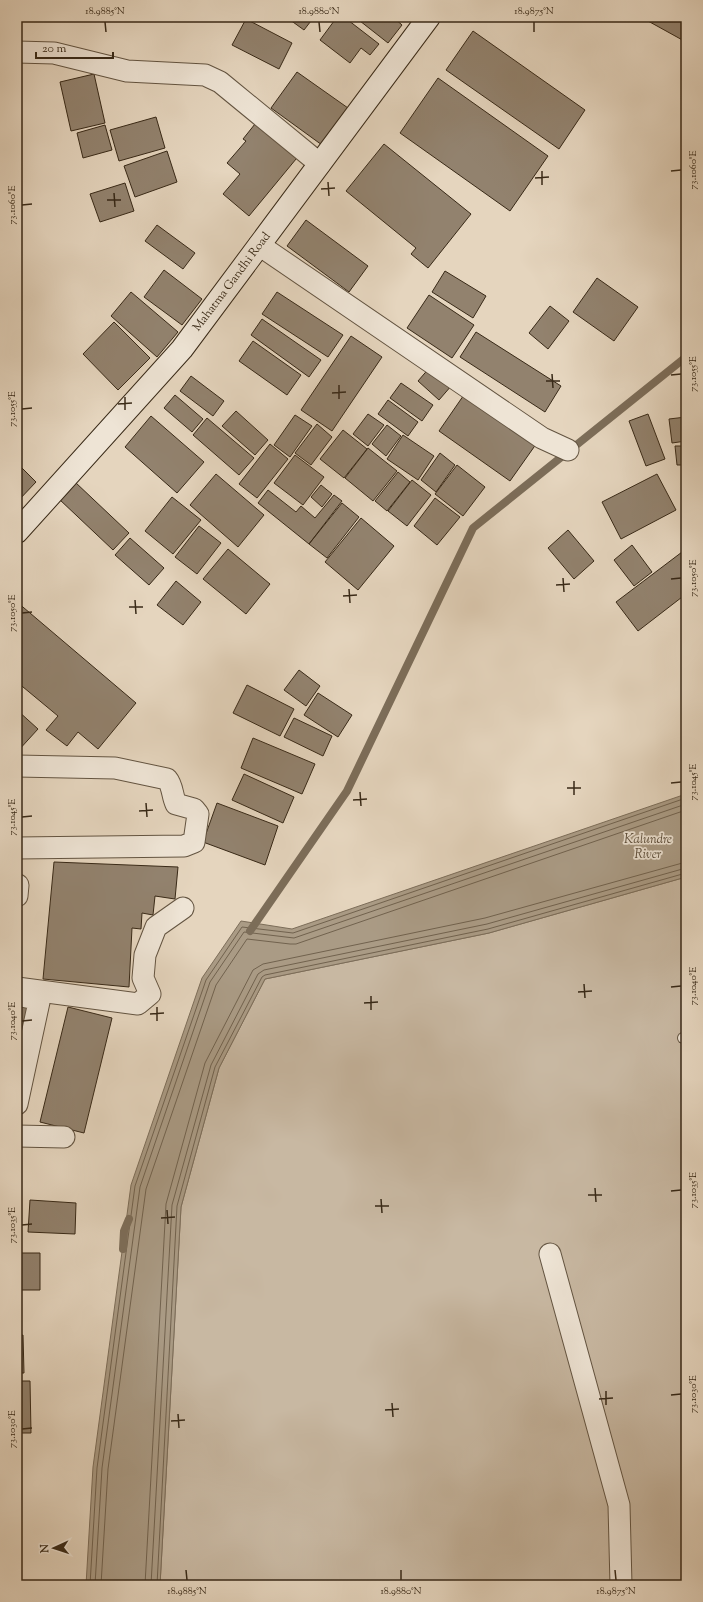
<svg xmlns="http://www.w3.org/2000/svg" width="703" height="1602" font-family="'Sorts Mill Goudy',serif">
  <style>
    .green { fill: #c8b8a2; stroke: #80705c }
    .water { fill: #aa9b85; stroke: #7c6d59 }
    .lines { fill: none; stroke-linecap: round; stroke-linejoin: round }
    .shore { stroke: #71624e; stroke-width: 1 }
    .stream { stroke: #7c6d59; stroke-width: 8 }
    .building { fill: #92826e; stroke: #382917 }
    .lane-casing { stroke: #635441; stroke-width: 12 }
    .street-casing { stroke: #635441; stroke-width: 23 }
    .secondary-casing { stroke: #382917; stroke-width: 24 }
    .lane { stroke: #eee4d5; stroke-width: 10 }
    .street { stroke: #eee4d5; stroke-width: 21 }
    .secondary { stroke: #eee4d5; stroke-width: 22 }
    .ticks { fill: none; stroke: #382917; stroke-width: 1.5 }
    .labels { text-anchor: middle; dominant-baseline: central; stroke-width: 3.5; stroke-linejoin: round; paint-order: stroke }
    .street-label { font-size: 12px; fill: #382917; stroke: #eee4d5 }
    .water-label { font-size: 13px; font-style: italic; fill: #5a4b38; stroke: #eee4d5 }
    .neatline { fill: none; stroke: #382917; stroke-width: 1.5 }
    .ticks-label { font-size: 10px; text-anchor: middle; fill: #382917 }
  </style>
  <rect width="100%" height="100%" fill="#e5d5be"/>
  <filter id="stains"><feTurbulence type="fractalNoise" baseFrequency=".005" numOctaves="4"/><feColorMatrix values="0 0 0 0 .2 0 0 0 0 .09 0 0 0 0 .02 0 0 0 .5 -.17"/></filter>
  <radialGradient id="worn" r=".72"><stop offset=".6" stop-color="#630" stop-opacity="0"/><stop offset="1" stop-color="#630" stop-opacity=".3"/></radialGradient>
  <path class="green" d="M 686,877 L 686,1585 L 160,1585 L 181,1207 L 219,1068 L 265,979 L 489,933 Z"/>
  <path class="water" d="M 686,794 L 686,877 L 489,933 L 265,979 L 219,1068 L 181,1207 L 160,1585 L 86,1585 L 93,1467 L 131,1185 L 202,978 L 241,921 L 292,929 Z"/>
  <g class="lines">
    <path class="shore" d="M 90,1585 L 97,1468 L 135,1186 L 206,980 L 242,927 L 293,933 L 686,798
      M 95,1585 L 102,1468 L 140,1187 L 210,982 L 244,932 L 294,938 L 686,804
      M 101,1585 L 108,1469 L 146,1189 L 216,985 L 247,939 L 290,944 L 296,944 L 686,810
      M 145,1585 L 166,1204 L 205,1063 L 253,970 L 263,964 L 485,918 L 686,862
      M 151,1585 L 172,1205 L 211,1065 L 258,974 L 264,970 L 487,924 L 686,868
      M 157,1585 L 177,1206 L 215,1067 L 262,977 L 265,975 L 488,929 L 686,873"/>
    <path class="stream" d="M 250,931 L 347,791 L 473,528 L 686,357
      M 123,1249 L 124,1231 L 129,1219"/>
  </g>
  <path class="building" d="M 286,17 L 314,17 L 304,30 Z
    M 337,17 L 344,17 L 379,44 L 370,55 L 361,48 L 350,63 L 320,40 Z
    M 363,17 L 393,17 L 402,25 L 388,43 L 360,21 Z
    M 405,17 L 413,17 L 410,21 Z
    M 650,17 L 686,17 L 686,42 L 648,21 Z
    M 246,19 L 292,43 L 279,69 L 232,45 Z
    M 473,31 L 585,110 L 559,149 L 446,70 Z
    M 297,72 L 348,108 L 322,145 L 271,108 Z
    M 94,74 L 105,123 L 71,131 L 60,82 Z
    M 438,78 L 548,156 L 510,211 L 400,133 Z
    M 156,117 L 165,148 L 119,161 L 110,130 Z
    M 259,119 L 301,153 L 249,216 L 223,194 L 240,174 L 227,163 L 246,141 L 243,139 Z
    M 105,125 L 112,150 L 83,158 L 77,133 Z
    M 384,144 L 471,214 L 428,268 L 411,254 L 416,248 L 346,191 Z
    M 167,151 L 177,182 L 135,197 L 124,166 Z
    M 125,183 L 134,211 L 100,222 L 90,194 Z
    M 306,220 L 368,266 L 349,292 L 287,246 Z
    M 157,225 L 195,253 L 183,269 L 145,241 Z
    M 164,270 L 202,299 L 182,325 L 144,297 Z
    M 445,271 L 486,296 L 473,318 L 432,292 Z
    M 597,278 L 638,307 L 614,341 L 573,312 Z
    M 131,292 L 178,332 L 157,357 L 111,316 Z
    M 277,292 L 343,335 L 328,357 L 262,314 Z
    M 429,295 L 474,325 L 452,358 L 407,328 Z
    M 550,306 L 569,321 L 548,349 L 529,333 Z
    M 262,319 L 321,360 L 309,377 L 251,335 Z
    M 114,322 L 150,358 L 118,390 L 83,354 Z
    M 476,332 L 561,386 L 545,412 L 460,357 Z
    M 351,336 L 382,357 L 332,431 L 301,410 Z
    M 253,341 L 301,375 L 287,395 L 239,361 Z
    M 431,366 L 452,385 L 439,400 L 418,381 Z
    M 191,376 L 224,401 L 213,416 L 180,391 Z
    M 401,383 L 433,405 L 422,421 L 390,398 Z
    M 468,389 L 539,440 L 510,481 L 439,431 Z
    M 175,395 L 203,419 L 192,432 L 164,408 Z
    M 388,400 L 418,422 L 408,436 L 378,414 Z
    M 236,411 L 268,440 L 255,455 L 222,426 Z
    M 368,414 L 384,425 L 368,446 L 353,434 Z
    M 648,414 L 665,459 L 646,466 L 629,421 Z
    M 295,415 L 312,426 L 290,457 L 274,445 Z
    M 151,416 L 204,462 L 177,493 L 125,447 Z
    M 686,417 L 686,441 L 672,443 L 669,419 Z
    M 207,418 L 254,458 L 239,475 L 193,435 Z
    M 317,424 L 332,437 L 311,465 L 295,453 Z
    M 387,425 L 401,436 L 386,456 L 372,444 Z
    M 343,430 L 367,449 L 344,478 L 320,459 Z
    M 403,435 L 434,456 L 418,480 L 387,459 Z
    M 270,444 L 288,459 L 257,498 L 239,484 Z
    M 675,446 L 686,446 L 686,465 L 677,465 Z
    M 368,448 L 397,471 L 373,501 L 345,478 Z
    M 440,453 L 455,465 L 436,492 L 421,480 Z
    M 295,455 L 324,477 L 303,505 L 274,483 Z
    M 17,463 L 36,482 L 17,502 Z
    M 457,465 L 485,487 L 463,516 L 435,494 Z
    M 398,472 L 410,482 L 387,511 L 375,501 Z
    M 216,474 L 264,515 L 238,547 L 190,505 Z
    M 657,474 L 676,510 L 621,539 L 602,502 Z
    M 412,480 L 431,495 L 407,526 L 388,511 Z
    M 75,482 L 129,533 L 113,550 L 59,499 Z
    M 321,485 L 332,494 L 322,507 L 311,497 Z
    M 268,490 L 296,512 L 301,506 L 315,518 L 334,495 L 342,501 L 309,544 L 258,503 Z
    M 172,497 L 201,520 L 173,554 L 145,531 Z
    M 435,498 L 460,517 L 437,545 L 414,526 Z
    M 342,503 L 359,517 L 327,558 L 309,544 Z
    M 361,518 L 394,546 L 358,590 L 325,562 Z
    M 199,526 L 221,543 L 197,574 L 175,557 Z
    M 568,530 L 594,561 L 574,579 L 548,548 Z
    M 130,538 L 164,568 L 149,585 L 115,555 Z
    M 632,545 L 652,572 L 634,586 L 614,560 Z
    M 228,549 L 270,584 L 246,614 L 203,579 Z
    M 686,549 L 686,594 L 638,631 L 616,602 Z
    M 176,581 L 201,602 L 183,625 L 157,605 Z
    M 17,602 L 136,703 L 98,749 L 78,732 L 67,746 L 46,730 L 58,716 L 17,682 Z
    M 686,605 L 686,615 L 681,609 Z
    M 299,670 L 320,686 L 306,706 L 284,690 Z
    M 247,685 L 294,709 L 280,736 L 233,713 Z
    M 318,693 L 352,715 L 338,737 L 304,715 Z
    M 17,710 L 38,729 L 17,752 Z
    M 294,718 L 332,736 L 323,756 L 284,737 Z
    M 253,738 L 315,764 L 302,794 L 241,768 Z
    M 244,774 L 294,797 L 283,823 L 232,800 Z
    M 217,803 L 278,826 L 265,865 L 203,842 Z
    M 54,862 L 178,867 L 175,899 L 155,896 L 153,915 L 142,913 L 141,929 L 132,928 L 129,987 L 43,979 Z
    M 17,999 L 35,1002 L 17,1092 Z
    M 68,1007 L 112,1018 L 84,1133 L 40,1122 Z
    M 30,1200 L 76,1203 L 75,1234 L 28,1232 Z
    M 17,1253 L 40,1253 L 40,1290 L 17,1290 Z
    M 23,1335 L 24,1373 L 17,1373 L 17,1336 Z
    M 17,1381 L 30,1381 L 31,1433 L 17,1433 Z"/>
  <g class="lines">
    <g class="lane-casing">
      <path id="lane" d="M 683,1038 L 686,1038"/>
    </g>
    <g class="street-casing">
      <path id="street" d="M 17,52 L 54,53 L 127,71 L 205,75 L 220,82 L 320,164
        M 259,245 L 542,438 L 568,450
        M 17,766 L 115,768 L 167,779 C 173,786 172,796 176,804 L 194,809 L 198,814 L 194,842 L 184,846 L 17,848
        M 17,896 L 18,885
        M 17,988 L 138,1004 L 150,994 L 143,978 L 145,955 L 156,927 L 183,908
        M 17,995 L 36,999 L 39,1002 L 17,1104
        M 17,1136 L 64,1137
        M 550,1254 L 619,1505 L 621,1585"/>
    </g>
    <g class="secondary-casing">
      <path id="secondary" d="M 17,532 L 182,349 L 429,17"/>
    </g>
    <use href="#lane" class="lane"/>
    <use href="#street" class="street"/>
    <use href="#secondary" class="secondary"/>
  </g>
  <path class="ticks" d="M 105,22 L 106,32M 319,22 L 320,32M 534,22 L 534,32M 542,171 L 542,185M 671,171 L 681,170M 535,178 L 549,177M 328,182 L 329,196M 321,189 L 335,188M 114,193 L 115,207M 107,200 L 121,200M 22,205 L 32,204M 552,374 L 553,388M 671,375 L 681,374M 546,381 L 560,381M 339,385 L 339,399M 332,393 L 346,392M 125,397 L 125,410M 118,404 L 132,403M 22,409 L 32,408M 563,578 L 564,592M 671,579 L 681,578M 556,585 L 570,584M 349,589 L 350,603M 343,596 L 357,595M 135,600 L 136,614M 129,607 L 143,607M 22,613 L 32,612M 574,781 L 574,795M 671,783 L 681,782M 567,788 L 581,788M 360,792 L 361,806M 353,800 L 367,799M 146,803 L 147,817M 139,811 L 153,810M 22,817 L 32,816M 584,984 L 585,998M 671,987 L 681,986M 578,992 L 592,991M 371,996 L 371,1010M 364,1003 L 378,1002M 157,1007 L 157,1021M 150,1014 L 164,1013M 22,1021 L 32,1020M 595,1188 L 596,1202M 671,1191 L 681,1190M 588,1195 L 602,1195M 381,1199 L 382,1213M 375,1206 L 389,1206M 167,1210 L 168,1224M 161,1218 L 175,1217M 22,1225 L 32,1224M 606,1391 L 606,1405M 671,1395 L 681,1394M 599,1399 L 613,1398M 392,1403 L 393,1417M 385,1410 L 399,1409M 178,1414 L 179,1428M 171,1421 L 185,1420M 22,1429 L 32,1428M 186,1570 L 187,1580M 401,1570 L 401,1580M 615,1570 L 616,1580"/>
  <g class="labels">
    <g class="street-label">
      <text transform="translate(232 282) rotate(-53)">Mahatma Gandhi Road</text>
    </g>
    <g class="water-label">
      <text x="648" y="840">Kalundre<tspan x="648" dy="15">River</tspan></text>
    </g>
  </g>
  <rect width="703" height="1602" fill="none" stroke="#e5d5be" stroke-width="44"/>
  <g transform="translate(54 1548) rotate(267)" stroke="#eee4d5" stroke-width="3" paint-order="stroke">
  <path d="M0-3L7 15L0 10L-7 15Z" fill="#382917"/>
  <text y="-6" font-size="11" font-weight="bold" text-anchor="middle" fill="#382917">N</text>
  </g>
  <path d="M36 52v6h77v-6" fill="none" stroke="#382917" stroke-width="2"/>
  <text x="42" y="52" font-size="12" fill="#382917" stroke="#eee4d5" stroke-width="3" paint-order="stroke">20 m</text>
  <rect x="22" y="22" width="659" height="1558" class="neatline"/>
  <g class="ticks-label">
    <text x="105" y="14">18.9885°N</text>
    <text x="319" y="14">18.9880°N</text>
    <text x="534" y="14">18.9875°N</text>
    <text transform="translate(692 170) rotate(-90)" y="4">73.1060°E</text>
    <text transform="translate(11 205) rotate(-90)" y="4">73.1060°E</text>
    <text transform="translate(692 374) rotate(-90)" y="4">73.1055°E</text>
    <text transform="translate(11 409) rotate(-90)" y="4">73.1055°E</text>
    <text transform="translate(692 578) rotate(-90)" y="4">73.1050°E</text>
    <text transform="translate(11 613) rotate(-90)" y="4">73.1050°E</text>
    <text transform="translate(692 782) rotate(-90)" y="4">73.1045°E</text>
    <text transform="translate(11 817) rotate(-90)" y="4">73.1045°E</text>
    <text transform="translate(692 986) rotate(-90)" y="4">73.1040°E</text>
    <text transform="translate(11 1021) rotate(-90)" y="4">73.1040°E</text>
    <text transform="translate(692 1190) rotate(-90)" y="4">73.1035°E</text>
    <text transform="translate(11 1225) rotate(-90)" y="4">73.1035°E</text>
    <text transform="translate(692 1394) rotate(-90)" y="4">73.1030°E</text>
    <text transform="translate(11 1429) rotate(-90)" y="4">73.1030°E</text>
    <text x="187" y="1594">18.9885°N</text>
    <text x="401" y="1594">18.9880°N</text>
    <text x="616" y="1594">18.9875°N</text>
  </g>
  <rect width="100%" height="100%" filter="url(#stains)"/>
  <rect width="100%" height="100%" fill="url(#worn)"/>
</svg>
